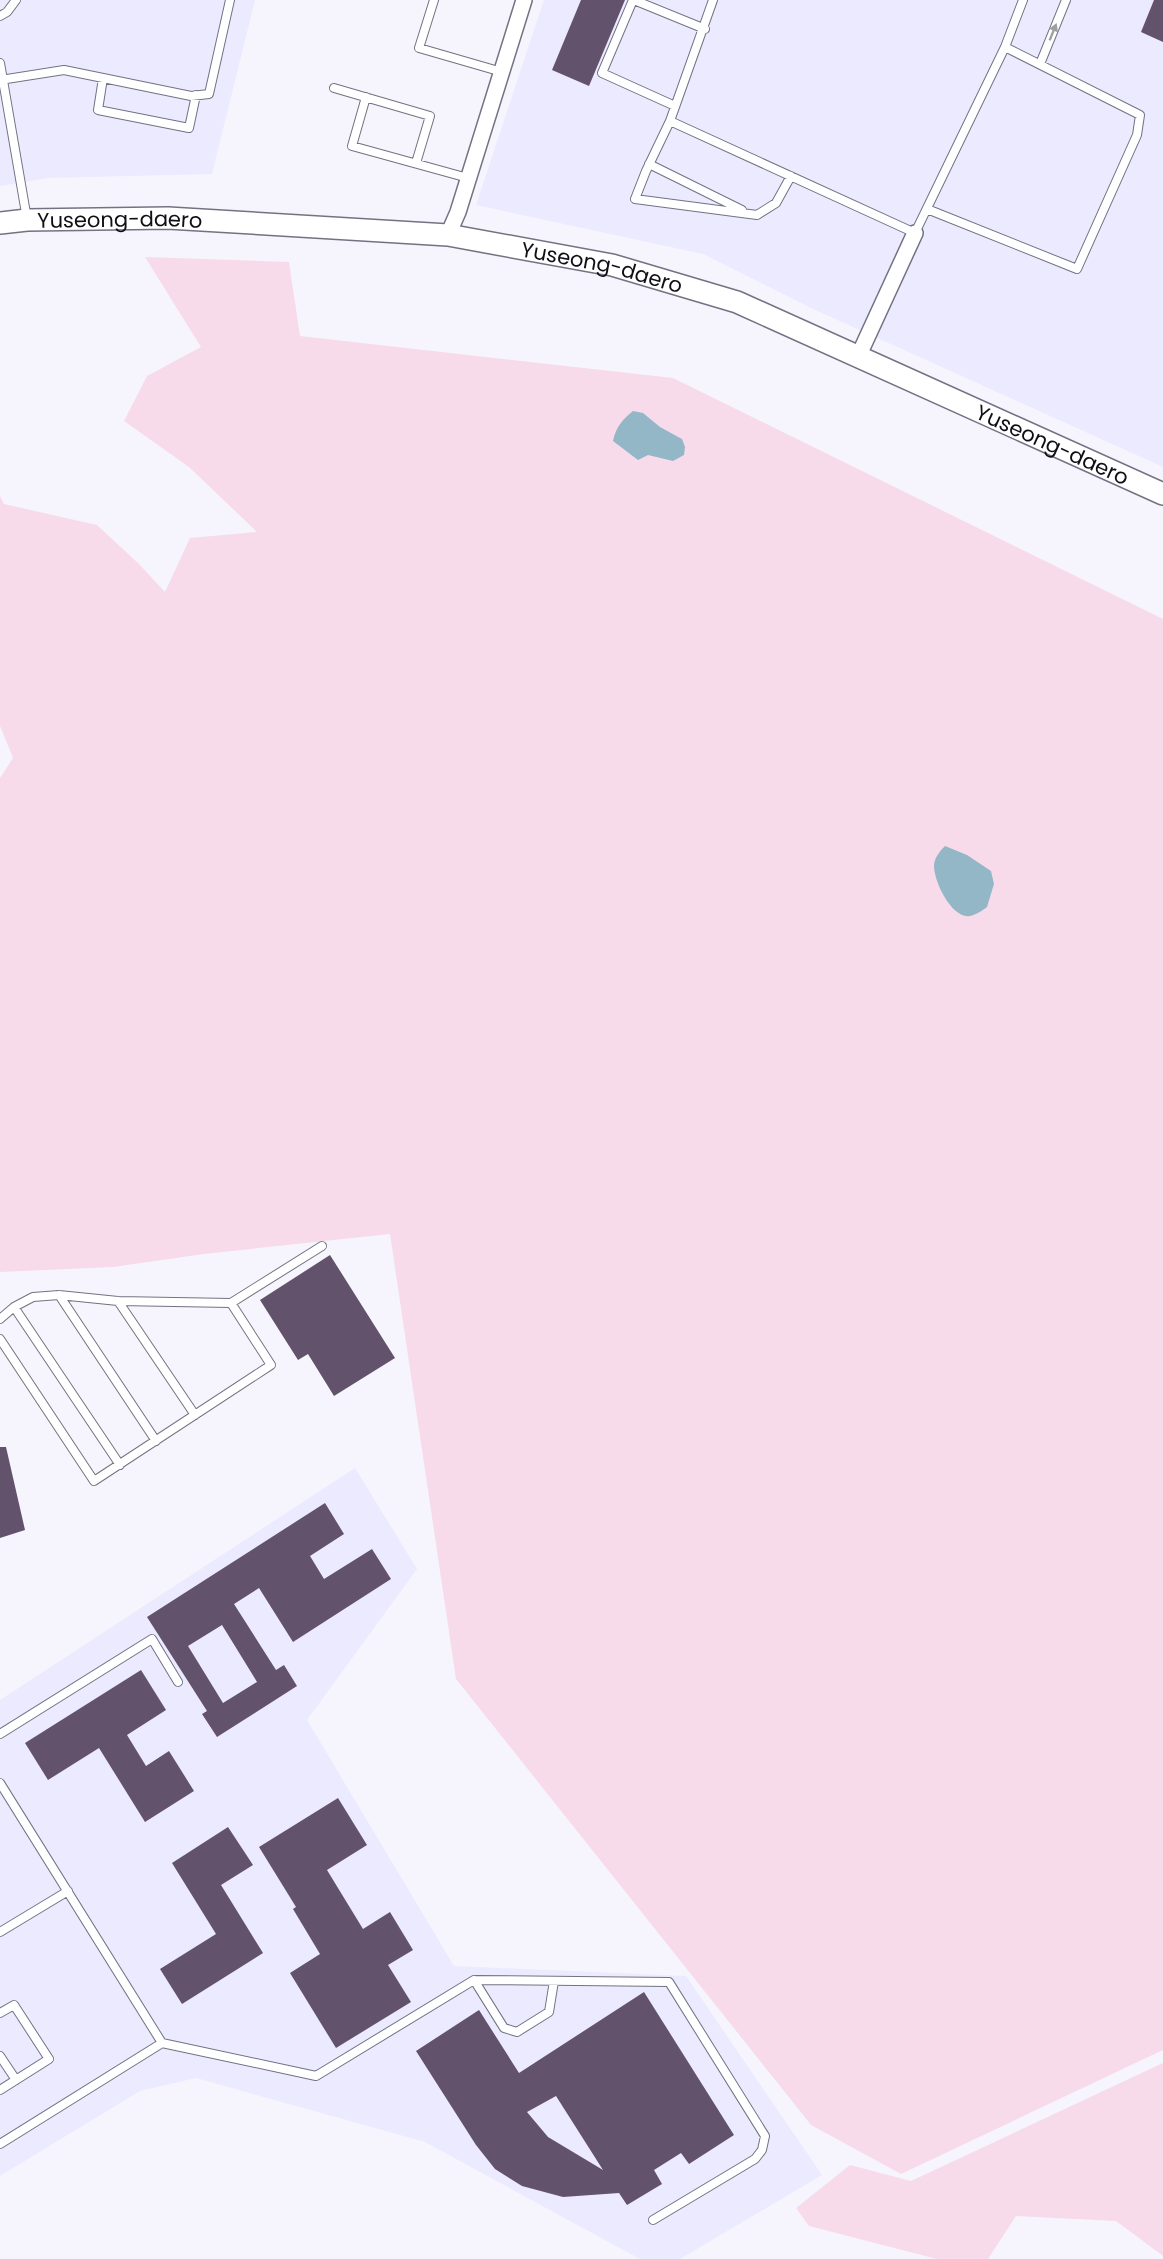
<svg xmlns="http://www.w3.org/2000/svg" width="1163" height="2259" font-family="Poppins,sans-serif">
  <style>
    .built { fill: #ebeaff }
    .green { fill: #f7dbeb }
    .water { fill: #94b7c8 }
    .building { fill: #63526b; fill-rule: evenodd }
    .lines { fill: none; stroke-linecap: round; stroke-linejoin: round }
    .lane-casing { stroke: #727282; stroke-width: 10 }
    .street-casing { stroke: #727282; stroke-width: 18 }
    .secondary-casing { stroke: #727282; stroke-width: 24 }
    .lane { stroke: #fff; stroke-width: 8 }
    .street { stroke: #fff; stroke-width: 15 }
    .secondary { stroke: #fff; stroke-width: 21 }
    .oneway { fill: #9f9fa1 }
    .labels { text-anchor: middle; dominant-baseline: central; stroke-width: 6; stroke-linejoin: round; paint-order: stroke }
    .street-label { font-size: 21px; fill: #0f0f15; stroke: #fff }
  </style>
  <rect width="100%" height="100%" fill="#f6f5fd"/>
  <path class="built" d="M 0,0 L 255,0 L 212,174 L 48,178 L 0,186 Z
    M 544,0 L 1163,0 L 1163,467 L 811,308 L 703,254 L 476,205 Z
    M 355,1468 L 417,1569 L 307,1720 L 454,1966 L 686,1976 L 822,2175 L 680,2259 L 640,2259 L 425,2142 L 196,2078 L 140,2091 L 0,2176 L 0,1700 Z"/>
  <path class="green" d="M 145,257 L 289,262 L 300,336 L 673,378 L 1163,619 L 1163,2050 L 901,2174 L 811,2125 L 456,1679 L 390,1234 L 204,1254 L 113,1267 L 0,1272 L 0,778 L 13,758 L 0,726 L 0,496 L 4,504 L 97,525 L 138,563 L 165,592 L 190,538 L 257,532 L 189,467 L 124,421 L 147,376 L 201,347 Z
    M 1163,2063 L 1163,2256 L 1116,2221 L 1016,2216 L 988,2259 L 937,2259 L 809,2226 L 796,2208 L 850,2165 L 911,2181 Z"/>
  <path class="water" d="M 633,411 L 643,413 L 660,427 L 682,439 L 685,447 L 684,455 L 673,461 L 648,455 L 638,460 L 613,441 C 616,427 622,420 633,411 Z
    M 945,846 L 967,855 L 991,871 L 994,884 L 987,907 C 983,910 976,915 970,916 C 952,919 934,882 934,866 C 934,858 940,851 945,846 Z"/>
  <path class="building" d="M 581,0 L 625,0 L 589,86 L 552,70 Z
    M 1154,0 L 1163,0 L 1163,42 L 1141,32 Z
    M 330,1255 L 395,1358 L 334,1396 L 308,1354 L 298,1360 L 260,1300 Z
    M 0,1447 L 6,1447 L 25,1530 L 0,1538 Z
    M 325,1503 L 344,1534 L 310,1556 L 324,1579 L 372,1549 L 391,1579 L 293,1642 L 259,1588 L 234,1604 L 276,1670 L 284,1665 L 297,1686 L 217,1737 L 202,1714 L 207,1711 L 147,1617 ZM 222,1625 L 257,1682 L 223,1703 L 188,1646 Z
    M 141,1670 L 166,1710 L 127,1735 L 146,1766 L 169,1751 L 194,1791 L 145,1822 L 99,1748 L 48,1780 L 25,1743 Z
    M 338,1798 L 367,1845 L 327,1870 L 363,1929 L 390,1912 L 413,1950 L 388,1965 L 411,2002 L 336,2048 L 290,1973 L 320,1954 L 293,1909 L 296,1907 L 259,1847 Z
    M 228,1827 L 253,1865 L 221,1885 L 263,1953 L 182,2004 L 160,1969 L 216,1934 L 172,1863 Z
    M 644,1992 L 734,2135 L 689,2164 L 681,2153 L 654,2170 L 662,2184 L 627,2205 L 619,2193 L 563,2197 L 522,2186 L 495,2169 L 476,2145 L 416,2051 L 479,2010 L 519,2073 ZM 556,2096 L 603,2170 L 548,2137 L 527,2112 Z"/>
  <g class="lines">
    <g class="lane-casing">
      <path id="lane" d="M 434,0 L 419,48 L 502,72
        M 633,0 L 602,73 L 675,106
        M 634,0 L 705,29
        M 713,0 L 670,121 L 915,233 L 1005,47 L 1140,115 L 1137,135 L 1077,269 L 927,209
        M 0,16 L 7,12 L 16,0
        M 1005,47 L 1023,0
        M 0,63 L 27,219
        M 1040,64 L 1066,0
        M 103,78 L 98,110 L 189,128 L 196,95
        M 0,80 L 64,70 L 191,96 L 209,94 L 230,0
        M 334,88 L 430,116 L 416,163
        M 366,97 L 352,146 L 468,178
        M 670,121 L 646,171 L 635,199 L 757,215 L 776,203 L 791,176
        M 649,164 L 742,210
        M 59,1295 L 156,1441
        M 118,1301 L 195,1415
        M 14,1307 L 120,1465
        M 0,1319 L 14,1307 L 33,1297 L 59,1295 L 118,1301 L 231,1303 L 322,1246
        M 0,1339 L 94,1481 L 271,1365 L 231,1303
        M 0,1734 L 152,1639 L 178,1682
        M 0,1783 L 162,2043
        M 0,1932 L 68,1891
        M 474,1980 L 504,2028 L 517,2032 L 549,2012 L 554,1981
        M 0,2013 L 14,2005 L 49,2059 L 0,2090
        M 0,2056 L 16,2080
        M 0,2144 L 162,2043 L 316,2076 L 474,1980 L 669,1982 L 765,2136 L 762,2150 L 755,2159 L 653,2220"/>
    </g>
    <g class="street-casing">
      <path id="street" d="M 448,235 L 458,212 L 524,0
        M 858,357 L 915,233"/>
    </g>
    <g class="secondary-casing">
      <g id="secondary">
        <path id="s1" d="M 0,223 L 27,220 L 168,218 L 448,235 L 612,265 L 737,302 L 1163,494"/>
      </g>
    </g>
    <use href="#lane" class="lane"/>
    <use href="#street" class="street"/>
    <use href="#secondary" class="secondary"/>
  </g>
  <defs><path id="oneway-solid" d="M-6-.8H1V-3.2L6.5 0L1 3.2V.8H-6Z" transform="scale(1.5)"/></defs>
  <use class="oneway" href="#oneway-solid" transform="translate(1053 32) rotate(-68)"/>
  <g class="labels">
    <g class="street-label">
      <text stroke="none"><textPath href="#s1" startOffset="120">Yuseong-daero</textPath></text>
      <text stroke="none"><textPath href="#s1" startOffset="606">Yuseong-daero</textPath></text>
      <text stroke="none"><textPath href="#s1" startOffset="1092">Yuseong-daero</textPath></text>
    </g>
  </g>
</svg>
